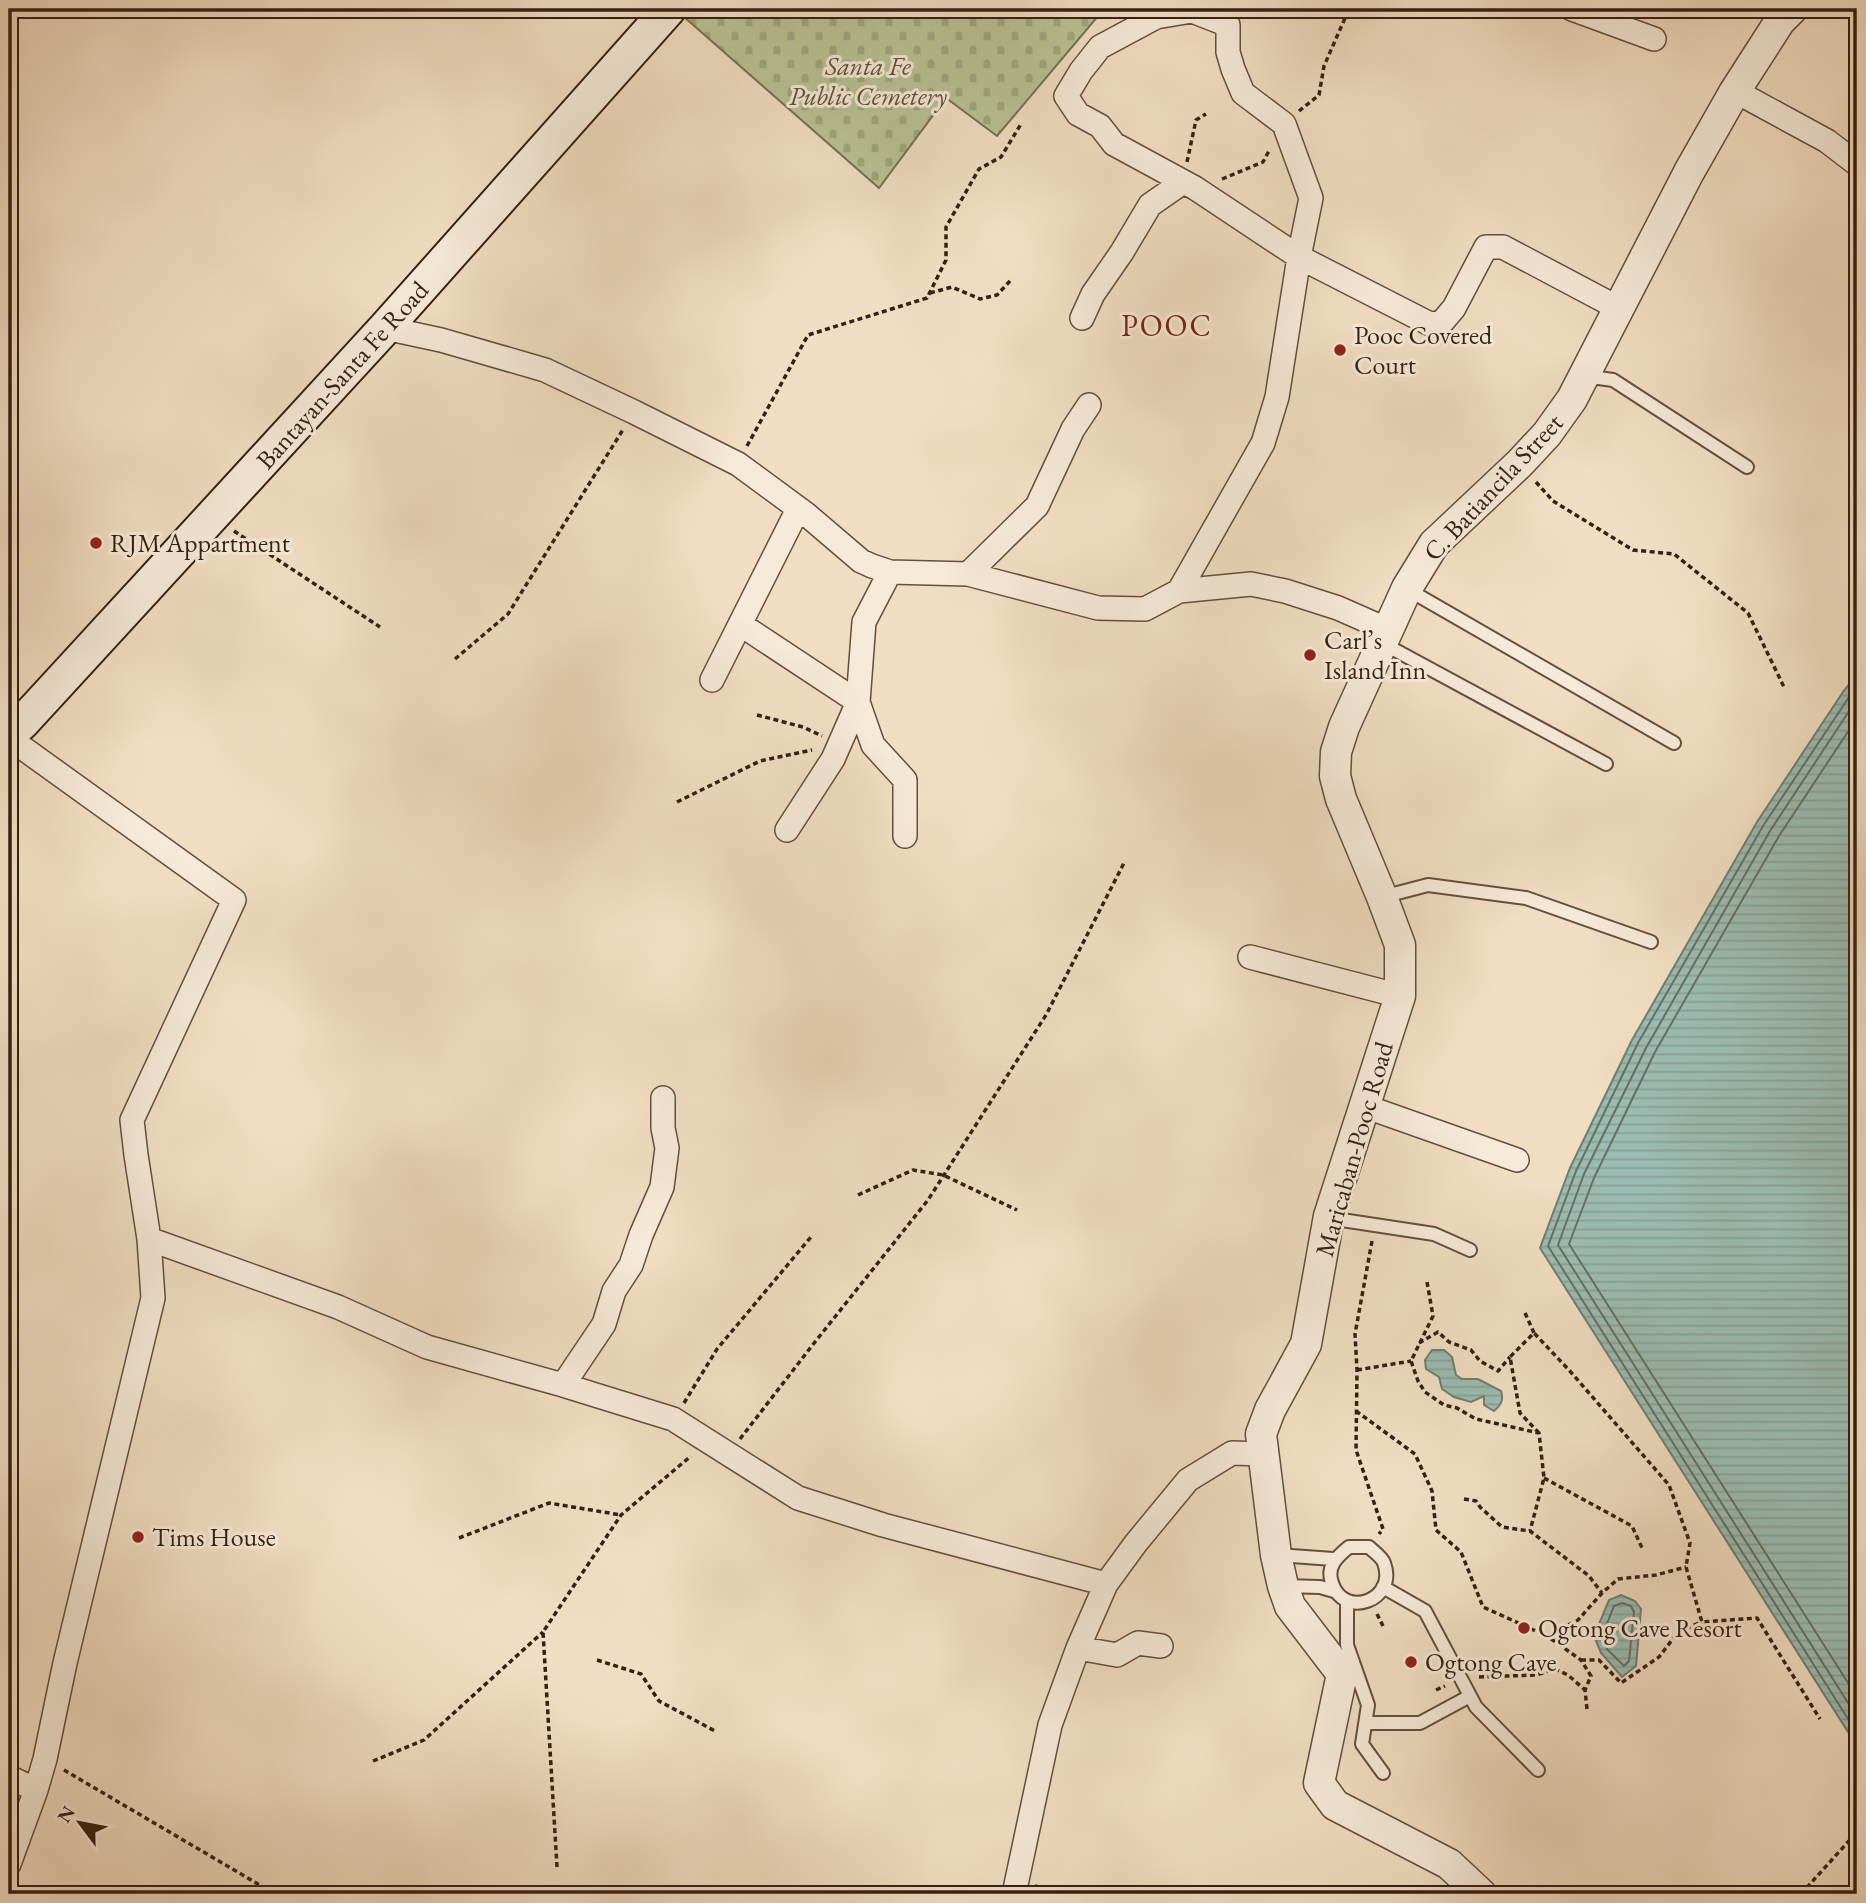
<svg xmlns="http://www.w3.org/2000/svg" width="1866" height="1903" font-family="'EB Garamond',serif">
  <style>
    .cemetery { fill: url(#cemetery-stones); stroke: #767054; stroke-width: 2 }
    .water { fill: url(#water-rules); stroke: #727d72; stroke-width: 2 }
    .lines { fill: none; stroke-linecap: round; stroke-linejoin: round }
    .shore { stroke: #686e62; stroke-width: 2 }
    .service-casing { stroke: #644e3e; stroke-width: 16 }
    .minor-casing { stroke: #644e3e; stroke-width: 26 }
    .tertiary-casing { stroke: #644e3e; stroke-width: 33 }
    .secondary-casing { stroke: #351f12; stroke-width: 37 }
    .path { stroke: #351f12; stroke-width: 3.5; stroke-dasharray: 5 3.5; stroke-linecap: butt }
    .service { stroke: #f6e9d7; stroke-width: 12 }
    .minor { stroke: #f6e9d7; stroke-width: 23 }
    .tertiary { stroke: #f6e9d7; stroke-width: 30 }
    .secondary { stroke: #f6e9d7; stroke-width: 33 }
    .poi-dot { fill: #8f2418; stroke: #f6e9d7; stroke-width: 2.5 }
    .labels { text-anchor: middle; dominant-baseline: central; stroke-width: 6; stroke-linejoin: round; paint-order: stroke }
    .park-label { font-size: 26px; font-style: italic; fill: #5c5039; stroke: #f6e9d7 }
    .poi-label { font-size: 26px; fill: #351f12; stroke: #f6e9d7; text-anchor: start }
    .street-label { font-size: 26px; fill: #351f12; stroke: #f6e9d7 }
    .quarter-label { font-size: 30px; letter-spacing: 2px; fill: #7a1f14; stroke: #f6e9d7 }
  </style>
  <defs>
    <pattern id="cemetery-stones" width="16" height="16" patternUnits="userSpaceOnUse" patternTransform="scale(1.75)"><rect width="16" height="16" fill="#b8c295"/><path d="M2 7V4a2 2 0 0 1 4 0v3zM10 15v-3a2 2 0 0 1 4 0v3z" fill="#9fa67f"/></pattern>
    <pattern id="water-rules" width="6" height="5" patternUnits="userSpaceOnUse" patternTransform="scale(1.75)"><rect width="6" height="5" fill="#9bbcb2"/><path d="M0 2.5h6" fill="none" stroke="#86a198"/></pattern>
  </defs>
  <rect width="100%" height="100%" fill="#f1ddc2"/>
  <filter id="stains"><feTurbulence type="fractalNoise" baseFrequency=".00286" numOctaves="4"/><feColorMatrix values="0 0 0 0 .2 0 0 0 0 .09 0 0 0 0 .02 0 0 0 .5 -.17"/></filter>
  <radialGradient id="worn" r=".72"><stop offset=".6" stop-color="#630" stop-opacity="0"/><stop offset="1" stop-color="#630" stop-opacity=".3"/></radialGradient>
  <path class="cemetery" d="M 691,9 L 1104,9 L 997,136 L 946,98 L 879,188 L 684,17 Z"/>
  <path class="water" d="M 1857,674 L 1857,1746 L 1540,1248 L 1570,1168 L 1632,1040 L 1757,822 L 1843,692 Z
    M 1432,1350 L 1444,1350 L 1452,1357 L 1456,1375 L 1462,1379 L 1478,1379 L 1501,1391 C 1504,1400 1501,1405 1494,1411 L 1484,1405 L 1484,1396 L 1471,1402 L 1454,1397 L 1442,1389 L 1439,1377 L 1426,1369 L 1425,1360 Z
    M 1621,1595 L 1635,1601 L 1641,1609 L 1636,1666 L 1622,1677 L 1601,1653 L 1594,1636 L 1609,1600 Z"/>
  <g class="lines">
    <path class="shore" d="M 1857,685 L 1763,826 L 1638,1043 L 1576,1171 L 1548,1246 L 1857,1733
      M 1857,699 L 1770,831 L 1646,1048 L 1584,1174 L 1558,1245 L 1857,1717
      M 1857,718 L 1779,836 L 1655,1052 L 1594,1178 L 1569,1244 L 1857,1697
      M 1622,1603 L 1631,1606 L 1634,1612 L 1629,1661 L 1624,1666 L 1607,1649 L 1602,1636 L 1614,1606 Z"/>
    <g class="service-casing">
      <path id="service" d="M 1584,376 L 1613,380 L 1747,467
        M 1407,589 L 1674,743
        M 1382,643 L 1606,764
        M 1382,897 L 1428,885 L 1526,898 L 1651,942
        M 1329,1216 L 1342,1220 L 1434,1234 L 1470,1250
        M 1349,1547 L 1369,1547 C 1374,1552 1382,1557 1384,1563 C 1398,1600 1344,1620 1332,1583 C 1326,1566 1337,1557 1349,1547 Z
        M 1278,1555 L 1333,1559
        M 1283,1586 L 1320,1587 L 1334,1591
        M 1383,1587 L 1425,1611 L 1476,1707 L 1538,1770
        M 1347,1601 L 1347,1645 L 1368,1705 L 1362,1744 L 1383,1773
        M 1366,1723 L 1420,1723 L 1470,1696"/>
    </g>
    <g class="minor-casing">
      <path id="minor" d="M 1572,9 L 1654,39
        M 1735,91 L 1827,141 L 1857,164
        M 1082,318 L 1093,294 L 1122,252 L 1150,205 L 1183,182
        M 385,328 L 441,340 L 545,370 L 634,412 L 738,464 L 806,514 L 861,561 L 872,566 L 890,572 L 968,574 L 1098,608 L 1145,609 L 1179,591 L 1251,584 L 1285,591 L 1338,608 L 1388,630
        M 890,572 L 864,622 L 858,702 L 873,745 L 905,780 L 905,836
        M 968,574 L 1037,506 L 1073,429 L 1089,405
        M 1179,591 L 1263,443 L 1277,397 L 1299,257 L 1311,198 L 1284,124 L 1243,93 L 1233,69 L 1228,52 L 1228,25 L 1192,11 L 1156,17 L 1100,47 L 1081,71 L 1066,96 L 1078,114 L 1100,126 L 1114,144 L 1195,188 L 1299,257 L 1432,325 L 1443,321 L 1454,308 L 1486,247 L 1503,247 L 1620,309
        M 740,624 L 858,702 L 833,759 L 787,830
        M 712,680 L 798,509
        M 9,738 L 234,900 L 132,1120 L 136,1155 L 149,1239 L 153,1298 L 65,1663 L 45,1759 L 36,1790 L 9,1864
        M 1250,957 L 1400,996
        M 1364,1106 L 1517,1160
        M 149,1239 L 338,1307 L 427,1347 L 563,1385 L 673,1419 L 798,1498 L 883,1525 L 1106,1584
        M 563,1385 L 604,1324 L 614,1291 L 631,1265 L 641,1235 L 662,1187 L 667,1148 L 663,1128 L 663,1098
        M 1078,1648 L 1117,1655 L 1138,1643 L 1161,1646
        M 9,1777 L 36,1790
        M 1014,1894 L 1050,1725 L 1078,1648 L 1106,1584 L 1136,1543 L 1188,1480 L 1232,1453 L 1263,1454"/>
    </g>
    <g class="tertiary-casing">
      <path id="tertiary" d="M 1481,1894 L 1449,1864 L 1335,1805 L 1319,1783 L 1342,1674 L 1290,1606 L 1283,1586 L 1276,1555 L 1261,1434 L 1270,1410 L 1306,1344 L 1329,1216 L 1400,996 L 1400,945 L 1382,897 L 1341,799 L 1335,776 L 1336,752 L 1344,727 L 1407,588 L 1434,544 L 1520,463 L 1547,434 L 1572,399 L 1689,172 L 1735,91 L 1780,21 L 1792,9"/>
    </g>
    <g class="secondary-casing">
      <path id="secondary" d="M 9,735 L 22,723 L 385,328 L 669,9"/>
    </g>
    <path class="path" d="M 1299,111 L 1319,95 L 1324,66 L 1349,9
      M 1187,162 L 1196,120 L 1206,114
      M 1222,179 L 1263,162 L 1270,149
      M 930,293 L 952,287 L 980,299 L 997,295 L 1010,281
      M 747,446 L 808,335 L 927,298 L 946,260 L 946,227 L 979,169 L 1001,157 L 1021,124
      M 1536,482 L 1553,501 L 1633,550 L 1674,554 L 1748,613 L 1784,687
      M 234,531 L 380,627
      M 455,659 L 508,614 L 624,428
      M 757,715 L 803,727 L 822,736
      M 677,802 L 760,761 L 812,750
      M 858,1195 L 913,1170 L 943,1175 L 1017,1210
      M 1372,1241 L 1355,1334 L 1357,1370 L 1356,1450 L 1383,1529 L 1379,1534
      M 1427,1282 L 1433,1316 L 1411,1361 L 1418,1381 L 1425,1392 L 1444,1405 L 1457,1408 L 1476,1419 L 1539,1433 L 1544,1478 L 1530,1531
      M 1525,1313 L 1534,1333
      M 1419,1343 L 1438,1332 L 1449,1342 L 1471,1350 L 1480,1361 L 1498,1371 L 1510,1357
      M 1357,1370 L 1411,1361
      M 684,1403 L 717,1349 L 811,1237
      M 1356,1411 L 1415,1454 L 1432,1491 L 1436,1530 L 1461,1552 L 1483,1607 L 1547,1636
      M 1539,1433 L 1520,1413 L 1510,1357 L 1534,1333 L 1569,1370 L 1669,1485 L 1690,1543 L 1686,1567 L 1702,1622 L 1757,1618 L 1820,1719
      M 740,1439 L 811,1347 L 928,1200 L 1046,1015 L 1124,863
      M 1544,1478 L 1632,1526 L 1642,1548
      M 1464,1499 L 1476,1501 L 1480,1507 L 1502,1527 L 1530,1531 L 1589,1576 L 1602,1593
      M 459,1538 L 549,1503 L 621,1515
      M 1377,1614 L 1384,1628
      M 597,1660 L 641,1674 L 659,1701 L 715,1731
      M 1581,1660 L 1599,1660 L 1621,1683 L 1659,1657 L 1679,1631 L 1702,1622
      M 1479,1677 L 1536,1675 L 1555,1669 L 1568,1675 L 1585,1690
      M 1436,1690 L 1445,1686
      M 1587,1709 L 1585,1690 L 1591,1676 L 1581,1660 L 1547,1636 L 1578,1620 L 1602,1593 L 1618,1579 L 1656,1575 L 1686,1567
      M 373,1761 L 424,1740 L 543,1632
      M 64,1770 L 275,1894
      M 557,1867 L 543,1632 L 621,1515 L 691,1456
      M 1035,1886 L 1071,1894
      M 361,1894 L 367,1894
      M 1801,1894 L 1857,1832"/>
    <use href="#service" class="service"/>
    <use href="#minor" class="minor"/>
    <use href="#tertiary" class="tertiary"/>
    <use href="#secondary" class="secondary"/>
  </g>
  <g class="poi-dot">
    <circle cx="1340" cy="350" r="7"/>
    <circle cx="96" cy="543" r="7"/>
    <circle cx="1310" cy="655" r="7"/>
    <circle cx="138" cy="1537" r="7"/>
    <circle cx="1524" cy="1628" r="7"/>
    <circle cx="1411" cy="1662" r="7"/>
  </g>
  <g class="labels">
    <g class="park-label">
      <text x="868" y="66">Santa Fe<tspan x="868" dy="30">Public Cemetery</tspan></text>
    </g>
    <g class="poi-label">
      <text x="1354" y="335">Pooc Covered<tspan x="1354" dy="30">Court</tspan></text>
      <text x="110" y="543">RJM Appartment</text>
      <text x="1324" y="640">Carl’s<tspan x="1324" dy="30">Island Inn</tspan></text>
      <text x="152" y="1537">Tims House</text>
      <text x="1538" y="1628">Ogtong Cave Resort</text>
      <text x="1425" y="1662">Ogtong Cave</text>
    </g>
    <g class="street-label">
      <text transform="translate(342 375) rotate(-48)">Bantayan-Santa Fe Road</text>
      <text transform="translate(1493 487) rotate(-47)">C. Batiancila Street</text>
      <text transform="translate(1354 1149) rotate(-74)">Maricaban-Pooc Road</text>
    </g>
    <g class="quarter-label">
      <text x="1167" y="325">POOC</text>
    </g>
  </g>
  <rect width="1866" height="1903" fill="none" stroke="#f1ddc2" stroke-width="35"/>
  <rect x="10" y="10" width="1845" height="1882" fill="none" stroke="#351f12" stroke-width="3.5"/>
  <rect x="18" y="18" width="1831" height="1868" fill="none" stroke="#351f12" stroke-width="2"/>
  <g transform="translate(80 1823) rotate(302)" stroke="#f6e9d7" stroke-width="5" paint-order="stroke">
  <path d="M0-5L12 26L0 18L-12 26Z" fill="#351f12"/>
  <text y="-10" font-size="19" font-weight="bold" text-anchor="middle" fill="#351f12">N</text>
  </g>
  <rect width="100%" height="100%" filter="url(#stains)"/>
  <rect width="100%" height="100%" fill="url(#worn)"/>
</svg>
